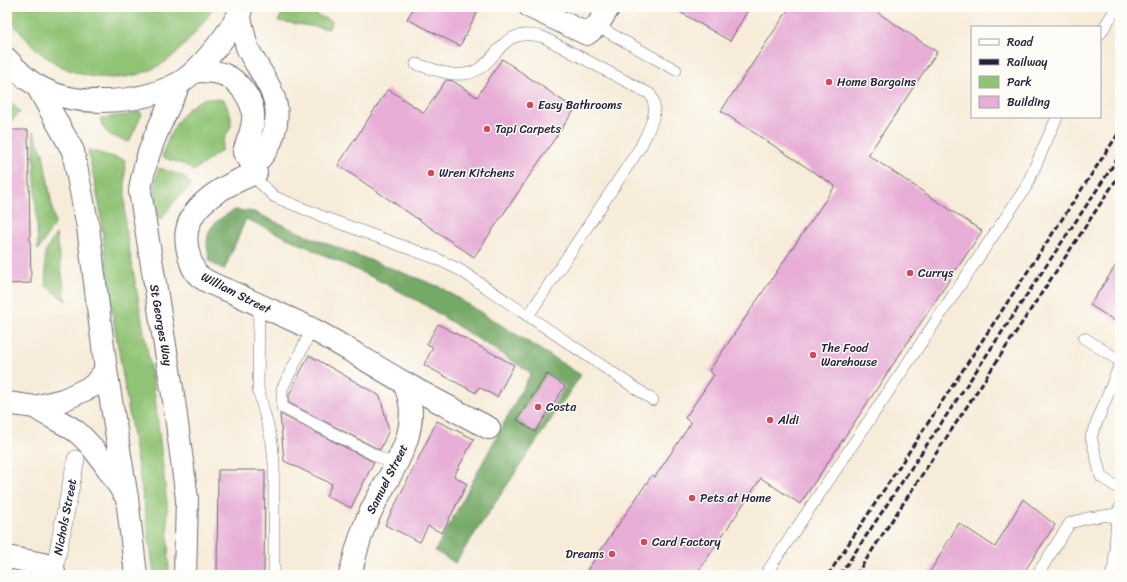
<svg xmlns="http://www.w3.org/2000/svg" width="1127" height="582" font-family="Sriracha,sans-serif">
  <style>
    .green { fill: #90c374; stroke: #597258 }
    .forest { fill: #74a966; stroke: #4b6650 }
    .building { fill: #e7add6 }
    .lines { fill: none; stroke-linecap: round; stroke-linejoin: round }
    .service-casing { stroke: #6d6972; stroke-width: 12 }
    .pedestrian-casing { stroke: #6d6972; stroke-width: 18 }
    .minor-casing { stroke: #6d6972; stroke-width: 24 }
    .primary-casing { stroke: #6d6972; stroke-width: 24 }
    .service { stroke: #fff; stroke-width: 11 }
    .pedestrian { stroke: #fff; stroke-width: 17 }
    .minor { stroke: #fff; stroke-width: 22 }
    .primary { stroke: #fff; stroke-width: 22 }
    .rail { stroke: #22223b; stroke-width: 3; stroke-dasharray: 6 3; stroke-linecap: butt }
    .poi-dot { fill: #d1495b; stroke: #fdfcf7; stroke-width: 1.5 }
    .labels { text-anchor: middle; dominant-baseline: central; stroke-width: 3; stroke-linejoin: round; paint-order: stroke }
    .poi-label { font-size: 12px; fill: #22223b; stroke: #fdfcf7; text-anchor: start }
    .street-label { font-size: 12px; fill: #22223b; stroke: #fdfcf7 }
  </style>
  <rect width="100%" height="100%" fill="#fdfcf7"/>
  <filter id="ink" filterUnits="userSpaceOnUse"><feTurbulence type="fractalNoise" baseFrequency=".025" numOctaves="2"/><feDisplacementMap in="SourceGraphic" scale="8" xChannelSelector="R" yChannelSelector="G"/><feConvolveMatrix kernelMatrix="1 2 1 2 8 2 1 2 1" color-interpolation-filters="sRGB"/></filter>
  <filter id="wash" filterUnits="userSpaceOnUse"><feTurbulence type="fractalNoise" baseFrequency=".012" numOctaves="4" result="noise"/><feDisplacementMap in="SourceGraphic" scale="16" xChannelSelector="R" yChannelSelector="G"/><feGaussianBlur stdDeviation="0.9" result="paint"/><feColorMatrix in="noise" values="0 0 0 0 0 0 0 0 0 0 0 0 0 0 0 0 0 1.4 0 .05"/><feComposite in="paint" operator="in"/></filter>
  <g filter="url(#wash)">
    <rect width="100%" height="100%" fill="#f7ecd9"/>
    <path class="green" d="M 7,7 L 214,7 C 201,26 187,45 168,60 C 126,90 66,81 31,44 C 22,34 7,21 7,7 Z
      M 286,7 L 295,7 L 332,21 L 329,29 L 278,21 Z
      M 7,98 L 20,112 L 8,125 L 7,125 Z
      M 207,98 L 224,100 L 231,116 L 231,126 L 224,140 L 221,151 L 193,171 L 185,165 L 162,157 C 169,134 182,105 207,98 Z
      M 139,111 L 142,114 L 129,142 C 113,136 104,136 100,118 L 128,115 Z
      M 33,131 L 43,154 L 55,223 L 38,250 Z
      M 88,150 L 125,160 L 125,225 L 154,388 L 167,503 L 169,575 L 154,575 L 144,503 L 109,292 L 100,208 Z
      M 159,168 L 183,176 L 191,185 L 173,203 L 162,218 L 156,218 L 155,184 Z
      M 56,234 L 66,301 L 46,286 L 45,253 Z"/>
    <path class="forest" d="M 235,210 L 254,212 L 305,235 L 440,287 L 581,375 L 455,563 L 435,551 L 531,373 L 420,302 L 374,278 L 246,219 L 224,270 L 210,262 C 202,232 210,223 235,210 Z"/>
    <g id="blocks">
      <path class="building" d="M 414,7 L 480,7 L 460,46 L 407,19 Z
        M 671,7 L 750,7 L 730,41 Z
        M 790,7 L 869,7 L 937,52 L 868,155 L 982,231 L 800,504 L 761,478 L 696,575 L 584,575 L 652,475 L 655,477 L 691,423 L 685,418 L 714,375 L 709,371 L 835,186 L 721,111 Z
        M 502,59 L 575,109 L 474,257 L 338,165 L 388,89 L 424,113 L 446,80 L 453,81 L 477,97 Z
        M 7,130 L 28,130 L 31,283 L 7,284 Z
        M 1120,259 L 1120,324 L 1090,305 Z
        M 438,324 L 514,365 L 497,397 L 479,387 L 476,393 L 424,365 L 433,347 L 427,344 Z
        M 309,355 L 380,396 L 389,430 L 380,450 L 289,403 L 289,395 Z
        M 547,374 L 565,386 L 535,432 L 517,420 Z
        M 280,414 L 374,462 L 351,508 L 326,496 L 332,484 L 284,461 Z
        M 437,421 L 474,439 L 454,476 L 467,484 L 442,533 L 428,526 L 420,542 L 385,525 Z
        M 218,470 L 265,470 L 264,575 L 217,575 Z
        M 1023,499 L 1055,525 L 1022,575 L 928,575 L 959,523 L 995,547 Z"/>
    </g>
  </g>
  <g filter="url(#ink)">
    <use href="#blocks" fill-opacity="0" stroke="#6d6972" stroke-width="1"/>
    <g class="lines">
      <g class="service-casing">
        <path id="service" d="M 597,26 L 676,70
          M 1100,34 L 1117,7
          M 416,64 C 430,68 449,76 464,74 C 501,69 494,24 543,37 L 650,94 C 661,111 648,130 641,146 L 528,316
          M 256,173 L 260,183 L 275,197 L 331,220 L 435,258 L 460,270 L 653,400
          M 259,305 L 258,388 L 272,442 L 274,464 L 274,575
          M 312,329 L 282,389 L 282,407 L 394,465
          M 1084,338 L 1120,361
          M 1120,364 L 1091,437 L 1101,477 L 1120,489
          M 765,575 L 1026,187 L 1057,117
          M 1037,575 L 1070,523 L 1088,518 L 1117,514 L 1120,508
          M 1111,575 L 1114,566 L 1117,514"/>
      </g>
      <g class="pedestrian-casing">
        <path id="pedestrian" d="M 54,572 L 76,459"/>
      </g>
      <g class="minor-casing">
        <path id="minor" d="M 530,7 L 587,34 L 597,26 L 609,7
          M 239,14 C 242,25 244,37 247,47 C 254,63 266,77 272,93 C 283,117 273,149 253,165
          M 195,71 C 218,71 232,73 245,93 C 250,100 254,110 253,119 C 253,130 247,142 244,152 L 253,165 L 256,173 C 222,186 177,209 188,251 C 190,260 192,270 199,276 C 208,283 221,288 232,292 C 258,305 285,316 312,329 C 343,345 373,365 403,382 C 431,398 460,413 489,428
          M 7,403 L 35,407 L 63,400 L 93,386 L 106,370
          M 35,407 C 48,417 64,422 77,432 C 98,450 112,476 127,498
          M 7,557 L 43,564 L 54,572 L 53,575
          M 350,575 C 355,557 359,537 367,520 C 385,476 429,431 403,382"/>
      </g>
      <g class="primary-casing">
        <path id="primary" d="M 7,59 C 16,69 24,78 36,85 C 75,109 140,104 179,83 C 199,72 234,28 242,7
          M 180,83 C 163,118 145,152 140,191 L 174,401 L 187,499 L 185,575
          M 37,86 L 73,151 L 88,227 L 106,370 L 127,498 L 136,575"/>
      </g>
      <use href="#service" class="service"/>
      <use href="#pedestrian" class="pedestrian"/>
      <use href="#minor" class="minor"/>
      <use href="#primary" class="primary"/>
      <path class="rail" d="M 828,575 L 1120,131
        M 840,575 L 1120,155
        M 856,575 L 1120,174"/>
    </g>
  </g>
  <g class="poi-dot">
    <circle cx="829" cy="82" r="4"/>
    <circle cx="530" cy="105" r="4"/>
    <circle cx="487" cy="129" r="4"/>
    <circle cx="431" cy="173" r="4"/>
    <circle cx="910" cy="273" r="4"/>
    <circle cx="813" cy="355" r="4"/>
    <circle cx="538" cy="407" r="4"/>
    <circle cx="770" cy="420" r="4"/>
    <circle cx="692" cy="498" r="4"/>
    <circle cx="644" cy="542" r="4"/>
    <circle cx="612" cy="554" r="4"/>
  </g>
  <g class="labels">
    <g class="poi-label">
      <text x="837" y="82">Home Bargains</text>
      <text x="538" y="105">Easy Bathrooms</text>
      <text x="495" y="129">Tapi Carpets</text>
      <text x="439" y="173">Wren Kitchens</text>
      <text x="918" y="273">Currys</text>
      <text x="821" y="348">The Food<tspan x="821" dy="14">Warehouse</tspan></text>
      <text x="546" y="407">Costa</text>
      <text x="778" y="420">Aldi</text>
      <text x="700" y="498">Pets at Home</text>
      <text x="652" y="542">Card Factory</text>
      <text x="604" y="554" text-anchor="end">Dreams</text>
    </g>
    <g class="street-label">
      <text transform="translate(236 293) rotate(27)">William Street</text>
      <text transform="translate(161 325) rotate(80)">St Georges Way</text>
      <text transform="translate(387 479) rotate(-63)">Samuel Street</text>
      <text transform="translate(65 517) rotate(-79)">Nichols Street</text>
    </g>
  </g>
  <rect width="1127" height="582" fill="none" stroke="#fdfcf7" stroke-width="24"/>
  <rect x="971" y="26" width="130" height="92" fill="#fdfcf7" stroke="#a5a5ac"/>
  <rect x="979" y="39" width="20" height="6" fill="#ffffff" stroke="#a5a5ac"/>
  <text x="1007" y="46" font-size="12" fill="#22223b">Road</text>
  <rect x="979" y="59" width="20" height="6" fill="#22223b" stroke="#a5a5ac"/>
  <text x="1007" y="66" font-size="12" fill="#22223b">Railway</text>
  <rect x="979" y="76" width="20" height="12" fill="#90c374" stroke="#a5a5ac"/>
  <text x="1007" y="86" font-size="12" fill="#22223b">Park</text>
  <rect x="979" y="96" width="20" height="12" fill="#e7add6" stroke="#a5a5ac"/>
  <text x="1007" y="106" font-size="12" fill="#22223b">Building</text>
</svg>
